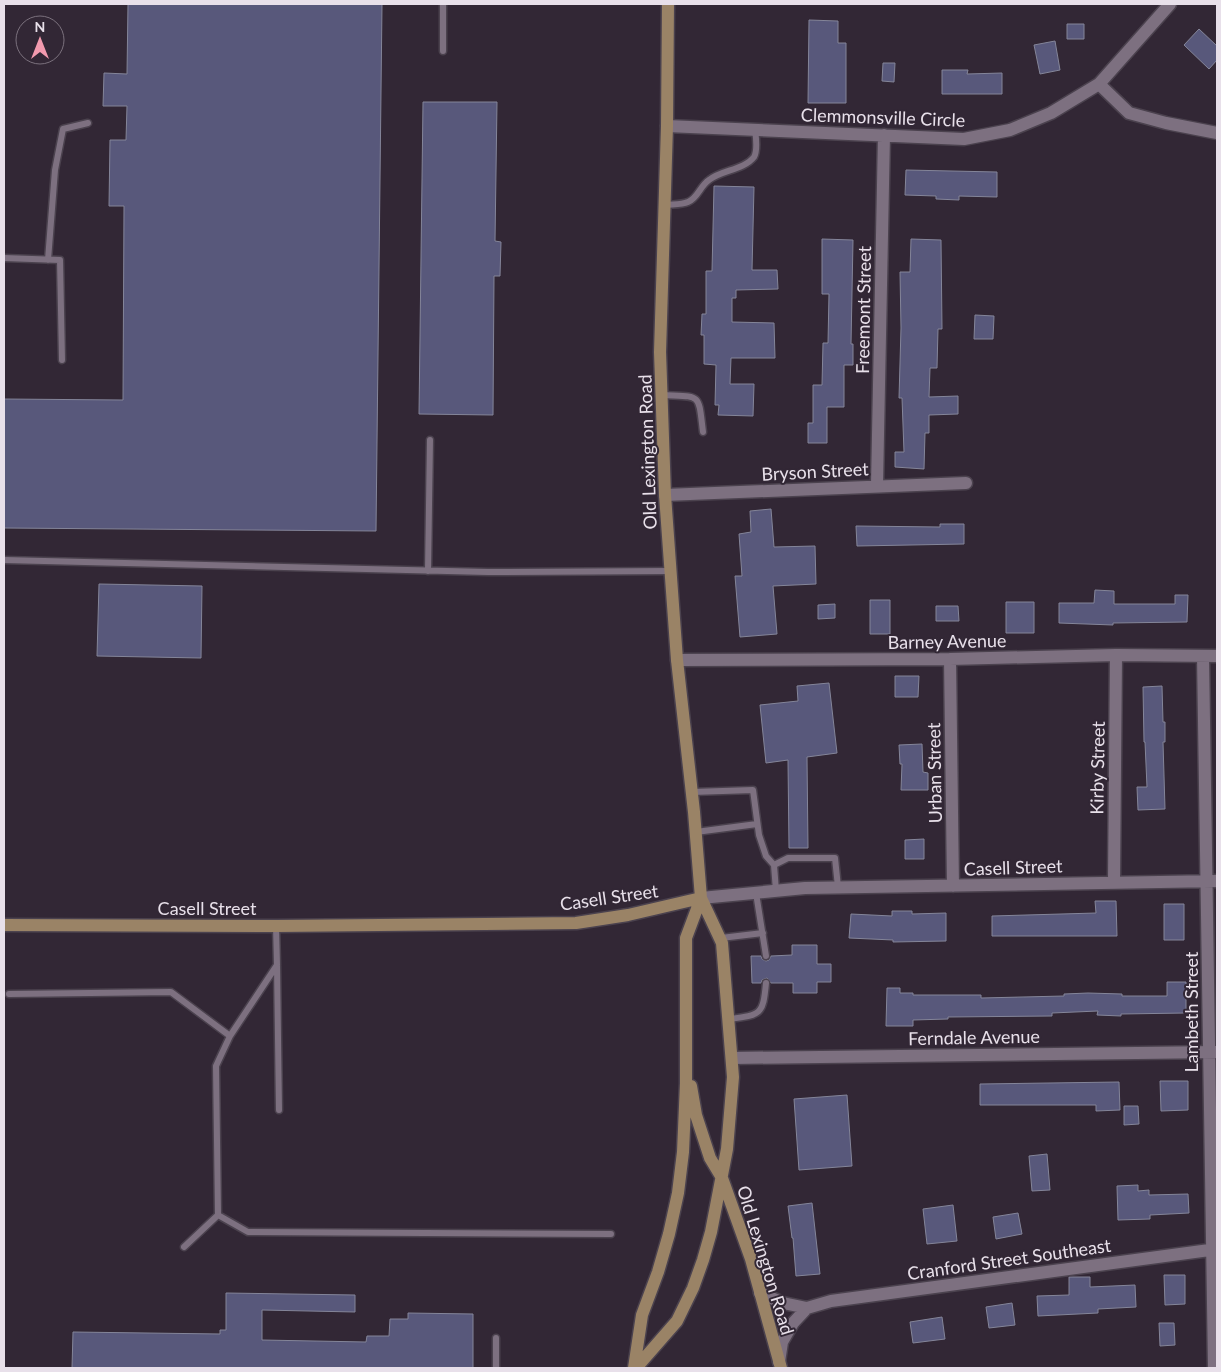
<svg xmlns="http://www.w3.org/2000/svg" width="1221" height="1372" font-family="Lato,sans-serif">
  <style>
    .building { fill: #58587b; stroke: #848599 }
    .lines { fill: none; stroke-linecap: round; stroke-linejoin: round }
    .lane-casing { stroke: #4b424e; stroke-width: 9 }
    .street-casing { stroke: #4b424e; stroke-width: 15 }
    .secondary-casing { stroke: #4b424e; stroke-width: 15 }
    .lane { stroke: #7d7080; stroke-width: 6 }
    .street { stroke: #7d7080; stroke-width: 12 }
    .secondary { stroke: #9a8366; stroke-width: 12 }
    .labels { text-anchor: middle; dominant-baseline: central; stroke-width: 4; stroke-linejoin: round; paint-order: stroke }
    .street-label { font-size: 18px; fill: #e8e0ea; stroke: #322735 }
  </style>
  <rect width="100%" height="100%" fill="#322735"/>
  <path class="building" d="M 128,4 L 382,4 L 376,531 L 4,528 L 4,399 L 123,400 L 124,206 L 109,206 L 110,140 L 126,140 L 127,106 L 103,106 L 104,73 L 127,74 Z
    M 809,20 L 838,21 L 838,43 L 846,43 L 846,103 L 808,103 Z
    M 1067,24 L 1084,24 L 1084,39 L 1067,39 Z
    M 1199,29 L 1217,46 L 1217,60 L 1209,69 L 1184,45 Z
    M 1055,41 L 1060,70 L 1040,74 L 1034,45 Z
    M 883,63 L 895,63 L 894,82 L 882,81 Z
    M 942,70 L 968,70 L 967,74 L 1002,73 L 1002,94 L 942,94 Z
    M 423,102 L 497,102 L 495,241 L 501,242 L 500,276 L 494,276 L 493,415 L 419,414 Z
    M 906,170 L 997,172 L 997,197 L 959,196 L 959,200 L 936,199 L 936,196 L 905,195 Z
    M 714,186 L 754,187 L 752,270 L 777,270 L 778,289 L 736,290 L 736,298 L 732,298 L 732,322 L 774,323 L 775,358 L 731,358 L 730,384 L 754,384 L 753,416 L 718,415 L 719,405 L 715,405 L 716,365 L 704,364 L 704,335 L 701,335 L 702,314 L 706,314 L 706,271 L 712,271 Z
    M 822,239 L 853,240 L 851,344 L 853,344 L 853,365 L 844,365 L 844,407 L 827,407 L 827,443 L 808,443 L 808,423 L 813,423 L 813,385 L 822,385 L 823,343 L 828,343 L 829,294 L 822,294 Z
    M 911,239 L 941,240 L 942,329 L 938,329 L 937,368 L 930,368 L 929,397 L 958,396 L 958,414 L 929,415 L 929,433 L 925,433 L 924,469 L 895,467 L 895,452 L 904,452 L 902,398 L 899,398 L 901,328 L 900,272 L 910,272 Z
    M 975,315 L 994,316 L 993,339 L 974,339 Z
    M 771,509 L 774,547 L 815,546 L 816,584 L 773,586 L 777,634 L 740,637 L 735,576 L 742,576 L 739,534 L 751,532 L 750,511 Z
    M 940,524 L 964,524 L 964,544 L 857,546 L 856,526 L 940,527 Z
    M 99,584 L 202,586 L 201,658 L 97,656 Z
    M 1095,590 L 1114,591 L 1114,604 L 1175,604 L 1175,595 L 1188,595 L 1187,622 L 1113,623 L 1113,625 L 1059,623 L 1059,603 L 1094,603 Z
    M 870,600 L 890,600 L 890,634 L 870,634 Z
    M 1006,602 L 1034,602 L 1034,633 L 1006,633 Z
    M 835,604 L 835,618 L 818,619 L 818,605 Z
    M 936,606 L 958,606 L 959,621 L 936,621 Z
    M 895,676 L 919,676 L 918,697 L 895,697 Z
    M 829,683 L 837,753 L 807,757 L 808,848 L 789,848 L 788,760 L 766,763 L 760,705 L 798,701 L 797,686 Z
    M 1162,686 L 1163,722 L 1165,722 L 1165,742 L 1163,742 L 1165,809 L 1138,810 L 1137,787 L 1147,787 L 1145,742 L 1144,742 L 1143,687 Z
    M 922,744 L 923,772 L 928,773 L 928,790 L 901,790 L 902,764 L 900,764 L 899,745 Z
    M 924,839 L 924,859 L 905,859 L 905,840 Z
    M 1095,901 L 1116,901 L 1117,936 L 992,936 L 992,916 L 1096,913 Z
    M 1164,904 L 1184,904 L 1184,940 L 1164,940 Z
    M 892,911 L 912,911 L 912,914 L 946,913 L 946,941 L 893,942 L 893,940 L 849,938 L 851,914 L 892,916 Z
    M 792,945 L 817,945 L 817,964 L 831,964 L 831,982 L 817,982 L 817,993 L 793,993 L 793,983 L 771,983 L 767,978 L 762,980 L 761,983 L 752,983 L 751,956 L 761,956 L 762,959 L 766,961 L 769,960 L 771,956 L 792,955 Z
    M 1167,982 L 1186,982 L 1186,1013 L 1121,1014 L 1121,1016 L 1097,1015 L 1098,1011 L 1052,1013 L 1052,1016 L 948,1017 L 948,1019 L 913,1020 L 913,1026 L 886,1026 L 887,988 L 900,988 L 900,993 L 913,993 L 913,995 L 981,995 L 981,998 L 1064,996 L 1064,994 L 1088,993 L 1122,994 L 1122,996 L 1167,996 Z
    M 1160,1081 L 1188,1081 L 1188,1110 L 1161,1111 Z
    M 1119,1082 L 1120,1110 L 1096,1111 L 1096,1105 L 980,1105 L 980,1084 Z
    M 847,1095 L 852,1166 L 799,1170 L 794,1099 Z
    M 1124,1106 L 1138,1106 L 1139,1124 L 1124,1125 Z
    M 1047,1154 L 1050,1190 L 1032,1191 L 1029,1156 Z
    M 1138,1185 L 1138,1191 L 1149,1190 L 1149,1195 L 1188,1194 L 1189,1213 L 1150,1215 L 1150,1219 L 1118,1220 L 1117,1186 Z
    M 812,1203 L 820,1274 L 796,1276 L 793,1238 L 792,1238 L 788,1206 Z
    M 953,1205 L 957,1241 L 927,1244 L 923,1209 Z
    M 1018,1213 L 1022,1234 L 996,1239 L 993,1217 Z
    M 1164,1275 L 1185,1275 L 1185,1304 L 1165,1305 Z
    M 1069,1277 L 1090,1277 L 1090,1287 L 1135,1285 L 1136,1307 L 1098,1309 L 1098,1313 L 1038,1316 L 1037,1296 L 1069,1295 Z
    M 226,1293 L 355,1295 L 355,1312 L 262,1310 L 262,1340 L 366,1342 L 367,1336 L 389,1336 L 390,1319 L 408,1319 L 408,1313 L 473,1314 L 473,1368 L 72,1368 L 73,1332 L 220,1334 L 220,1330 L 226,1330 Z
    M 1012,1303 L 1015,1325 L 989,1328 L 986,1307 Z
    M 942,1317 L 945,1339 L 913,1343 L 910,1322 Z
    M 1159,1323 L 1174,1323 L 1175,1345 L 1160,1346 Z"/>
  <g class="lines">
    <g class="lane-casing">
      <path id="lane" d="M 443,51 L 443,4
        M 665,205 C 672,204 681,205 688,202 C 698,198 700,186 709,180 C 721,170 744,170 754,157 C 758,150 756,137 755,130
        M 4,258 L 60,260 L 62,360
        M 48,260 L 55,170 L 63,129 L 88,123
        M 662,395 C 702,397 698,392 703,432
        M 4,560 L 488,572 L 671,571
        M 428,571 L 430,440
        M 692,792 L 753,790 L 759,835 L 766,856 L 774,865 L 776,891
        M 696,832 L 757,824
        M 774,865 L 788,858 L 835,858 L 838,887
        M 756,893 L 766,956
        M 276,926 L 277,965 L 230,1036 L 216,1066 L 218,1215 L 248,1232 L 611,1234
        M 721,938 L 763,933
        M 277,966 L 279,1110
        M 9,994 L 171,992 L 230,1036
        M 729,1019 C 761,1015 763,1015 766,983
        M 184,1247 L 218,1215
        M 496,1338 L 496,1368"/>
    </g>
    <g class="street-casing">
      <path id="street" d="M 1099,84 L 1129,113 L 1166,123 L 1217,133
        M 667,126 L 964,139 L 1010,130 L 1051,113 L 1099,84 L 1170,4
        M 877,485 L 884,135
        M 665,495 L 966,483
        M 1203,656 L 1214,1368
        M 950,659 L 953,886
        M 677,660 L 950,659 L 1116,655 L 1217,656
        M 1114,881 L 1116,655
        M 701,898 L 805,888 L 1217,881
        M 732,1058 L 1217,1052
        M 760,1293 L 783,1303 L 807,1308
        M 779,1362 L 782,1342 L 793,1323 L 807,1308 L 831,1301 L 1217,1249"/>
    </g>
    <g class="secondary-casing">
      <path id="secondary" d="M 4,925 L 276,926 L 576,923 L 628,915 L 701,898
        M 691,1086 L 696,1115 L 710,1158 L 722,1178 L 751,1259 L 781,1368
        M 634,1368 L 642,1315 L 658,1272 L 669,1234 L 678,1193 L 683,1152 L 686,1083 L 686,938 L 701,898
        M 636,1368 L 677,1321 L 693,1288 L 703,1260 L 711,1232 L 727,1149 L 733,1077 L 722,943 L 701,898 L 694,812 L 677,660 L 665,495 L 660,352 L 667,126 L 668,4"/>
    </g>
    <use href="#lane" class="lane"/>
    <use href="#street" class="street"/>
    <use href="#secondary" class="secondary"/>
  </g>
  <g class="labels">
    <g class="street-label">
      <text transform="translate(883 117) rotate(2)">Clemmonsville Circle</text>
      <text transform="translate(863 310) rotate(-89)">Freemont Street</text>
      <text transform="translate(647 452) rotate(-92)">Old Lexington Road</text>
      <text transform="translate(815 471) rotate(-3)">Bryson Street</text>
      <text transform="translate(947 641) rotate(-1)">Barney Avenue</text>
      <text transform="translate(1097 768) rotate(-89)">Kirby Street</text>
      <text transform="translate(934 773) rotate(-91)">Urban Street</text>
      <text transform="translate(1013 867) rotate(-2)">Casell Street</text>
      <text transform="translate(609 897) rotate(-8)">Casell Street</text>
      <text x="207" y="908">Casell Street</text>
      <text transform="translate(1191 1012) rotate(-90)">Lambeth Street</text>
      <text transform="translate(974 1037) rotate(-1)">Ferndale Avenue</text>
      <text transform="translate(1009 1259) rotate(-8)">Cranford Street Southeast</text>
      <text transform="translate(766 1260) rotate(73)">Old Lexington Road</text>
    </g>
  </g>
  <rect width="1221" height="1372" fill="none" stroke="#e8e0ea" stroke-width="10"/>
  <g transform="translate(40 40)"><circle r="24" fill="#322735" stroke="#7b717d"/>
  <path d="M0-4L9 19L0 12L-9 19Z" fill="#f29aae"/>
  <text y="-8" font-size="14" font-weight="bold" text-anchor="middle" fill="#e8e0ea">N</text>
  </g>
</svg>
